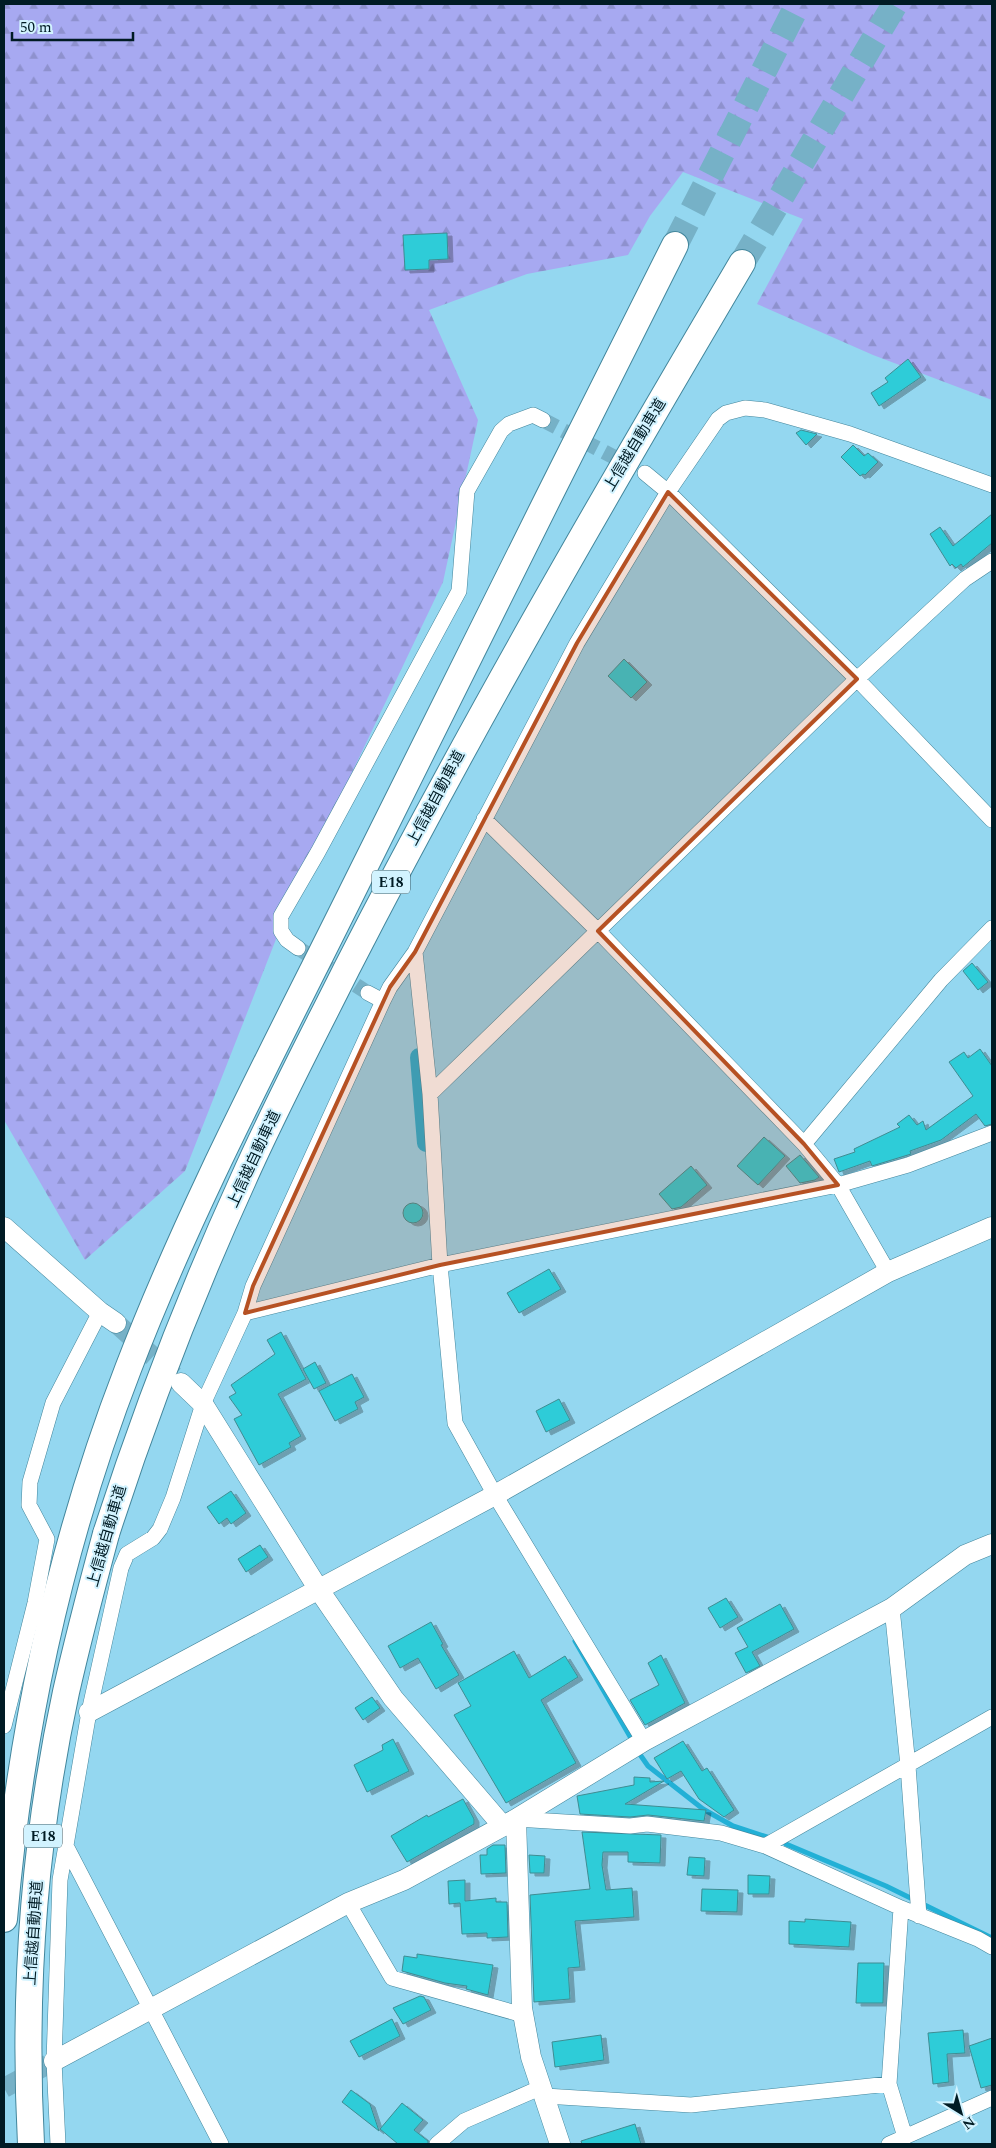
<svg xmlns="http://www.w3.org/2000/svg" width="996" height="2148" font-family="Spectral,'Noto Sans JP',serif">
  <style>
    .forest { fill: url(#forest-firs) }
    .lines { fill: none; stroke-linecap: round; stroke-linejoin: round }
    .stream { stroke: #22b0d6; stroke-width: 5 }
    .canal { stroke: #22b0d6; stroke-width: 18 }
    .building { fill: #2dccd8; stroke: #3f8c92; filter: url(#shadow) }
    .street-tunnel { stroke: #76b1c7; stroke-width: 15; stroke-dasharray: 15 8; stroke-linecap: butt }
    .secondary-tunnel { stroke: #76b1c7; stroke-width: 20; stroke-dasharray: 20 10; stroke-linecap: butt }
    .highway-tunnel { stroke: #76b1c7; stroke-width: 26; stroke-dasharray: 26 13; stroke-linecap: butt }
    .street-casing { stroke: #43869c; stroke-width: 16 }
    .secondary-casing { stroke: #43869c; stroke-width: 21 }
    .highway-casing { stroke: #43869c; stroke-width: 28 }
    .street { stroke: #fff; stroke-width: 15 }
    .secondary { stroke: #fff; stroke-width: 20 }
    .highway { stroke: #fff; stroke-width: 26 }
    .highway-bridge-casing { stroke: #43869c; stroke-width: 28; stroke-linecap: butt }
    .highway-bridge { stroke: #fff; stroke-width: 26 }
    .marked { fill: #b65123; fill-opacity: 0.2; stroke: #b65123; stroke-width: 4; stroke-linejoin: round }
    .labels { text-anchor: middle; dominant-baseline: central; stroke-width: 4; stroke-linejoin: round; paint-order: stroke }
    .shield { fill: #d2f3ff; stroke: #3f5c66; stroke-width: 1 }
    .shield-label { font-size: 14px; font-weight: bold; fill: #001b24 }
    .street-label { font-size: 15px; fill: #001b24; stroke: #d2f3ff }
  </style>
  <defs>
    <pattern id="forest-firs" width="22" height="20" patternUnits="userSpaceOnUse" patternTransform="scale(1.25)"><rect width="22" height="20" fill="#a7a9f1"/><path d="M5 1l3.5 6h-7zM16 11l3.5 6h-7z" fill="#8e91ce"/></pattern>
    <filter id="shadow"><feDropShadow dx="5" dy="3" stdDeviation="0" flood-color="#0004"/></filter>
  </defs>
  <rect width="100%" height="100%" fill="#94d7f0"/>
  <path class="forest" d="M 4,4 L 992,4 L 992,400 L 873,355 L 757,304 L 803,219 L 683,172 L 650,216 L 628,255 L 527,274 L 429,310 L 478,420 L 443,582 L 293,896 L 185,1171 L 85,1260 L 4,1120 Z"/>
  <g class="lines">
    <path class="stream" d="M 575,1641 L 632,1740
      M 641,1756 L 648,1766 L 703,1809 L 733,1826 L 770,1838
      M 786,1844 L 886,1886 L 992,1938"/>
    <path class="canal" d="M 419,1057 L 426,1143"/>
  </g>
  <path class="building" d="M 447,233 L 448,259 L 429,260 L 429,269 L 405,270 L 403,235 Z
    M 908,359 L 921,377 L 879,406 L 871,393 L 888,382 L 885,378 Z
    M 801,430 L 817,434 L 806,445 L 796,433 Z
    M 853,445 L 864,456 L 868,453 L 878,462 L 865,475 L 863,474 L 860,476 L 841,457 Z
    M 992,514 L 992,543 L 963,567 L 961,564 L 956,568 L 952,564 L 950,566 L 930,534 L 940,527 L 953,546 Z
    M 624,659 L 647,682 L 631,698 L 608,676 Z
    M 972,963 L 988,982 L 978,990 L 963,971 Z
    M 980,1049 L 992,1066 L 992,1124 L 985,1126 L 976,1114 L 941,1140 L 910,1151 L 911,1154 L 872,1166 L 870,1161 L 839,1172 L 834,1159 L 855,1152 L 854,1149 L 900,1127 L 897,1124 L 909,1115 L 917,1125 L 923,1121 L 926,1130 L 973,1096 L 949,1062 L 964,1052 L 968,1058 Z
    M 764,1137 L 785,1156 L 758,1185 L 737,1166 Z
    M 800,1155 L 819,1177 L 815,1180 L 800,1183 L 786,1166 Z
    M 691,1166 L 707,1185 L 681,1207 L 672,1209 L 659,1194 Z
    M403 1213a10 10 0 1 1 20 0a10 10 0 1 1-20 0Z
    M 549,1269 L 561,1289 L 519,1313 L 507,1293 Z
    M 281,1332 L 306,1379 L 278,1394 L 301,1436 L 289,1443 L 291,1447 L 259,1465 L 234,1419 L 242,1415 L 229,1397 L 236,1393 L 231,1385 L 275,1354 L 267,1340 Z
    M 315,1362 L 326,1383 L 314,1389 L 303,1369 Z
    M 352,1374 L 364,1397 L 355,1402 L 358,1409 L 335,1421 L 319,1391 Z
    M 559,1399 L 570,1420 L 546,1432 L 536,1411 Z
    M 231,1491 L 246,1513 L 231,1524 L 227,1518 L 219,1524 L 207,1507 Z
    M 260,1545 L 268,1557 L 246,1572 L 238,1559 Z
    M 726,1598 L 738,1617 L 720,1628 L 708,1608 Z
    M 780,1604 L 794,1629 L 752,1652 L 760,1666 L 746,1673 L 735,1653 L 748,1647 L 737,1628 Z
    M 431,1622 L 443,1644 L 441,1645 L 459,1675 L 436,1689 L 418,1658 L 400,1668 L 388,1646 Z
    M 514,1651 L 529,1678 L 565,1656 L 578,1677 L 541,1700 L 576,1763 L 506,1803 L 454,1715 L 471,1706 L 458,1683 Z
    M 661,1655 L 685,1703 L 645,1725 L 630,1700 L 659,1685 L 648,1663 Z
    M 372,1697 L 380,1708 L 363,1720 L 355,1708 Z
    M 393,1739 L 409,1771 L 367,1792 L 354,1765 L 383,1750 L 382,1745 Z
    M 683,1741 L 702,1771 L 707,1768 L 734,1810 L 724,1817 L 699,1799 L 681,1771 L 667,1779 L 654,1758 Z
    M 634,1777 L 650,1778 L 650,1782 L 664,1781 L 625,1804 L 706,1810 L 704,1821 L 648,1815 L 630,1817 L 580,1814 L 577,1796 L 634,1785 Z
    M 463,1799 L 474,1819 L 474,1824 L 407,1862 L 391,1836 L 427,1815 L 428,1817 Z
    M 582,1832 L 661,1835 L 660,1863 L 628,1862 L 628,1852 L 603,1852 L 602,1865 L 606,1890 L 632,1888 L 634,1917 L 575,1921 L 580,1967 L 568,1968 L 570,1999 L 534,2002 L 530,1895 L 590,1889 Z
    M 493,1845 L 505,1845 L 506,1873 L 481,1874 L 480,1855 L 487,1855 L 487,1849 Z
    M 529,1855 L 545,1856 L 544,1873 L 530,1873 Z
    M 689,1857 L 705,1858 L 704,1876 L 687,1875 Z
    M 748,1875 L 770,1876 L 769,1894 L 748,1894 Z
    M 465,1880 L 465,1901 L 496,1898 L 496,1902 L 507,1902 L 508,1937 L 487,1938 L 487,1933 L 462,1934 L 460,1903 L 449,1904 L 448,1881 Z
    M 702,1889 L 738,1890 L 737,1912 L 701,1911 Z
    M 805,1919 L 851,1922 L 849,1947 L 789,1944 L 789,1921 L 805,1922 Z
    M 417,1954 L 493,1965 L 488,1995 L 466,1989 L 467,1986 L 445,1983 L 402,1971 L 404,1956 L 417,1958 Z
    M 858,1963 L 884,1963 L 883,2003 L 856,2003 Z
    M 420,1996 L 424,1997 L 431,2010 L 403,2024 L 393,2008 Z
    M 392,2019 L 400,2036 L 359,2057 L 350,2041 Z
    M 963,2030 L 965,2053 L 947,2054 L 949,2082 L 933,2084 L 928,2033 Z
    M 601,2035 L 604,2060 L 555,2067 L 552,2042 Z
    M 992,2038 L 992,2085 L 981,2088 L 969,2046 Z
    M 351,2090 L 370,2104 L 379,2131 L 342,2102 Z
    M 402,2103 L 423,2120 L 414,2130 L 428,2141 L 428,2144 L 398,2144 L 380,2129 Z
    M 635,2124 L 641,2144 L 582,2144 L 581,2141 Z"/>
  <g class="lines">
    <path class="street-tunnel" d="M 543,420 L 631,466
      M 298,948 L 368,993"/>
    <path class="secondary-tunnel" d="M 116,1323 L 174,1376
      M 4,2088 L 54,2061"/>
    <path class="highway-tunnel" d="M 675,245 L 798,4
      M 742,263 L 895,4"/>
    <g class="street-casing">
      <path id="street" d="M 645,473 L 668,492 L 857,679 L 992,820
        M 484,819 L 598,931 L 804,1144 L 838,1185 L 888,1272
        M 298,948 L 287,940 L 281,931 L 281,916 L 318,852 L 459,591 L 467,491 L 501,431 L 509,424 L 533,415 L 543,420
        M 415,952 L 430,1094 L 440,1265 L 455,1423 L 495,1495 L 644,1741
        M 368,993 L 383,1001
        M 430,1094 L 857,679 L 965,579 L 992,561
        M 804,1144 L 941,980 L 992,928
        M 245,1313 L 440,1265 L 838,1185 L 908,1165 L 992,1133
        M 892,1608 L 908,1766 L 919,1916
        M 4,1726 L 35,1603 L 47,1539 L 29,1505 L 30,1482 L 53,1403 L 100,1312
        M 516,1819 L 630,1826 L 647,1824 L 721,1833 L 765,1846 L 901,1908 L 978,1939 L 992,1947
        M 65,1844 L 221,2144
        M 765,1846 L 992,1717
        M 348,1903 L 392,1978 L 523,2015
        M 901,1908 L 889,2084 L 905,2137
        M 545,2096 L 691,2105 L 889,2084
        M 58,2144 L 54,2061 L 60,1880 L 89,1712 L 121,1568 L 127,1554 L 153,1538 L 160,1529 L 173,1498 L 203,1404 L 245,1313 L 253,1286 L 383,1001 L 390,987 L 415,952 L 577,643 L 668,492 L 718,419 L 726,413 L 745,408 L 765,410 L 850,434 L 992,485
        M 437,2144 L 464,2121 L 542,2087
        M 889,2144 L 992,2098"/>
    </g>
    <g class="secondary-casing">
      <path id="secondary" d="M 4,1227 L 100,1312 L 116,1323
        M 181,1383 L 203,1404 L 319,1590 L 393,1698 L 502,1825
        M 89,1712 L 495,1495 L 888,1272 L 992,1227
        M 516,1819 L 522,2008 L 531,2057 L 560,2144
        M 54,2061 L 348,1903 L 404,1880 L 516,1819 L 644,1741 L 892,1608 L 965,1555 L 992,1544"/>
    </g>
    <g class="highway-casing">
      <path id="highway" d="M 106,1534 C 145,1413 190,1296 243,1180 C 275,1108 312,1038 347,968 C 470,728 605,495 742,263
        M 4,1919 C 20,1731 60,1545 128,1369 C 192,1202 278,1042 357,882 C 463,669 568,457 675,245"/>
    </g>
    <use href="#street" class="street"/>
    <use href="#secondary" class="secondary"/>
    <use href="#highway" class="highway"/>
    <g class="highway-bridge-casing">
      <path id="highway-bridge" d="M 31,2144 C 23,1994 34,1840 66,1692 C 78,1639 92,1586 106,1534"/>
    </g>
    <use href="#highway-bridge" class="highway-bridge"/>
  </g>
  <path class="marked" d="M 668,492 L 857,679 L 598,931 L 804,1144 L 838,1185 L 440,1265 L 245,1313 L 253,1286 L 390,987 L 415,952 L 577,643 Z"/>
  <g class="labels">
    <g class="shield">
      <rect x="372" y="870.5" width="38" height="23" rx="4"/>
      <rect x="24" y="1824.5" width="38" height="23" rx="4"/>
    </g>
    <g class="shield-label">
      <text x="391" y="882">E18</text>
      <text x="43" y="1836">E18</text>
    </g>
    <g class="street-label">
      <text transform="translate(635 445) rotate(-59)">上信越自動車道</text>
      <text transform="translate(436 798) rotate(-62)">上信越自動車道</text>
      <text transform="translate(254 1159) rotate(-65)">上信越自動車道</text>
      <text transform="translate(107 1536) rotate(-74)">上信越自動車道</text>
      <text transform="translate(34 1933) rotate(-86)">上信越自動車道</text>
    </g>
  </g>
  <rect width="996" height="2148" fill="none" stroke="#001b24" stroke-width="10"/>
  <g transform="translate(961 2113) rotate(143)" stroke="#d2f3ff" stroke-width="4" paint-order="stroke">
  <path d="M0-4L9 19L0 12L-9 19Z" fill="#001b24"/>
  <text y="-8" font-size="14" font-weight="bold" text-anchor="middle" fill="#001b24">N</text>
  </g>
  <path d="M12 32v8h121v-8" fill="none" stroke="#001b24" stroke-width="2.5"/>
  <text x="20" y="32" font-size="15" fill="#001b24" stroke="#d2f3ff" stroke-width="4" paint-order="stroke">50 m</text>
</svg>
